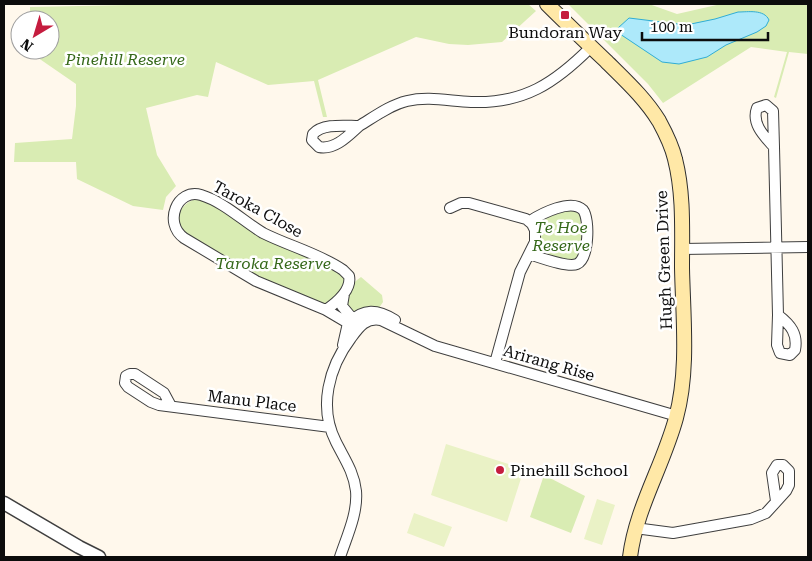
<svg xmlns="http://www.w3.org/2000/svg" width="812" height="561" font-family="'Roboto Serif',serif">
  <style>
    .green { fill: #d9ecb3 }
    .pitch { fill: #eaf2c6 }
    .water { fill: #ade9fa; stroke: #2fadd5 }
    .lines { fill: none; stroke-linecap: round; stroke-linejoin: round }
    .minor-casing { stroke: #3f3f3f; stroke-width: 12 }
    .tertiary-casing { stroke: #3f3f3f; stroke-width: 15 }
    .secondary-casing { stroke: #2e2e2e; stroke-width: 16 }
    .minor { stroke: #fff; stroke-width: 10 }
    .tertiary { stroke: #fff; stroke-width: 12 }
    .secondary { stroke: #ffe8a7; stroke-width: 14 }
    .poi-dot { fill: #c51c3e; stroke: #fff; stroke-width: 2 }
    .labels { text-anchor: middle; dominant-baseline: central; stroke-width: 5; stroke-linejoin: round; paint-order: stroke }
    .poi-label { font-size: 16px; fill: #0c0c0c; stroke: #fff }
    .park-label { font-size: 16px; font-style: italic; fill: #356819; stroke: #fff }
    .street-label { font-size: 16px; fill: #0c0c0c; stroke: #fff }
  </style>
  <rect width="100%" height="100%" fill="#fff8ec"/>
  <path class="green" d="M 176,4 L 528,4 L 536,11 L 502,42 L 468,45 L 449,44 L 416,37 L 318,80 L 327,117 L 323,117 L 314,81 L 268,85 L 216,62 L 208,97 L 197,95 L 146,108 L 157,155 L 176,186 L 166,197 L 163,210 L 133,206 L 77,179 L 76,162 L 14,162 L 15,143 L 72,139 L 76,106 L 76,84 L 31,53 L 31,50 L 50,50 L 50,20 L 30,20 L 30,7 Z
    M 649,4 L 677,14 L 721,4 L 808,4 L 808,54 L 789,52 L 776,98 L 774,97 L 787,52 L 751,47 L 663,103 L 648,84 L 569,5 Z
    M 195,199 L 205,201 L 341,273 L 344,277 L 345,284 L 332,302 L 325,305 L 262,280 L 183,231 C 174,217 180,205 195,199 Z
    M 569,210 L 579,213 L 582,218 L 583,247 L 581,254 L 576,260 L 567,260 L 540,253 L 537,248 L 538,223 L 542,219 Z
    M 361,277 L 382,295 L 383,302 L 379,308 L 351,312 L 347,309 C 346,295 349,285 361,277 Z
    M 544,475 L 585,496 L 571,533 L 530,517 Z"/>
  <path class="pitch" d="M 446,444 L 524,469 L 507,522 L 431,495 Z
    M 597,499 L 615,505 L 602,545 L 584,539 Z
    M 414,513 L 452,527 L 444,547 L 407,533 Z"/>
  <path class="water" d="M 738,12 C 748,12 764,9 769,20 L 766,26 L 757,32 L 726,45 L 707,57 L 679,64 L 662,62 L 620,34 L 618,28 L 629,18 L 686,25 L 715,19 Z"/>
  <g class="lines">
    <g class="minor-casing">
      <path id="minor" d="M 766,105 L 773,111 L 774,147 C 765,137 751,124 757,108 Z
        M 359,126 C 374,117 390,105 407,101 C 428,96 449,101 471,102 C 524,104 555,83 591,47
        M 359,126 C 348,136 335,150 319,147 L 312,140 L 313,134 C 323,123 345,126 359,126 Z
        M 774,147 L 778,315
        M 450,208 L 461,203 L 469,203 L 526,219 L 532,224 L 535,230 L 535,242 L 520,272 L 495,363
        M 682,249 L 808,247
        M 529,254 C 539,257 568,268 577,264 C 589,259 590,219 583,210 C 571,198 541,214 530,221
        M 344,294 L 342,306 L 357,324
        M 326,310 C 336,303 352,290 349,276 L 343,270 C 320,254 289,246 263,233 C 243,221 224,202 201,195 C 177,188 163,223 184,238 L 256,281 L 326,310 L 348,323 L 357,325 L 363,324
        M 778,315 C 791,325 798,334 795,350 L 790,355 L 780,353 L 777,345 Z
        M 343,345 L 348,323 C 364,308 377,309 395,320
        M 171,406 L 164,393 L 135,374 L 130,374 L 126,376 L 125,383 L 128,387 L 151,402 L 159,405 L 330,427
        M 635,528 L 673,533 L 751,519 L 766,513 L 786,491 L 789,485 L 789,471 L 783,465 L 777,465 L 772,473 L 776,501
        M 340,557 C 347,536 358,513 356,491 C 354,472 344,458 336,442 C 318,407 329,367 351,338 C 359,327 366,317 381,320 L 435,346 L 677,416"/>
    </g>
    <g class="tertiary-casing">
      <path id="tertiary" d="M 4,503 L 79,547 L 99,557"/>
    </g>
    <g class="secondary-casing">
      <path id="secondary" d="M 547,4 C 566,23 586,42 606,61 C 625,80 645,98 659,121 C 665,132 672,146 675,159 C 684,194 682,232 682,268 C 683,317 689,370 676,418 C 663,466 636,508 630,557"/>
    </g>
    <use href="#minor" class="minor"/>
    <use href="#tertiary" class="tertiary"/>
    <use href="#secondary" class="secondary"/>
  </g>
  <g class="poi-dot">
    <rect x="560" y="10" width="10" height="10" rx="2.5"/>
    <circle cx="500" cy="470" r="5"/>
  </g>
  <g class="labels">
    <g class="poi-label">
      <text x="565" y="32">Bundoran Way</text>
      <text x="510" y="470" text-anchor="start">Pinehill School</text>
    </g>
    <g class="park-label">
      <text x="125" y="59">Pinehill Reserve</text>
      <text x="561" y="227">Te Hoe<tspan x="561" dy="18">Reserve</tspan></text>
      <text x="273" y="263">Taroka Reserve</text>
    </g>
    <g class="street-label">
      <text transform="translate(258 209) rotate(29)">Taroka Close</text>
      <text transform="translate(664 260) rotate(-92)">Hugh Green Drive</text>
      <text transform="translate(549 363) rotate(16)">Arirang Rise</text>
      <text transform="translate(252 401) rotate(7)">Manu Place</text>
    </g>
  </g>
  <rect width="812" height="561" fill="none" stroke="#0c0c0c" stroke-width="10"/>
  <g transform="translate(35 35) rotate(218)"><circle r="24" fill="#ffffff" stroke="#9e9e9e"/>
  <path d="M0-4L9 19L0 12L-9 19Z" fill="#c51c3e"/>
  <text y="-8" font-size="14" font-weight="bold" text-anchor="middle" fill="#0c0c0c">N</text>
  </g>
  <path d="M642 32v8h126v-8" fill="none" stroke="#0c0c0c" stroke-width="2.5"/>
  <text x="650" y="32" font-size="15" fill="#0c0c0c" stroke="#ffffff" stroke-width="4" paint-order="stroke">100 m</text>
</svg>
